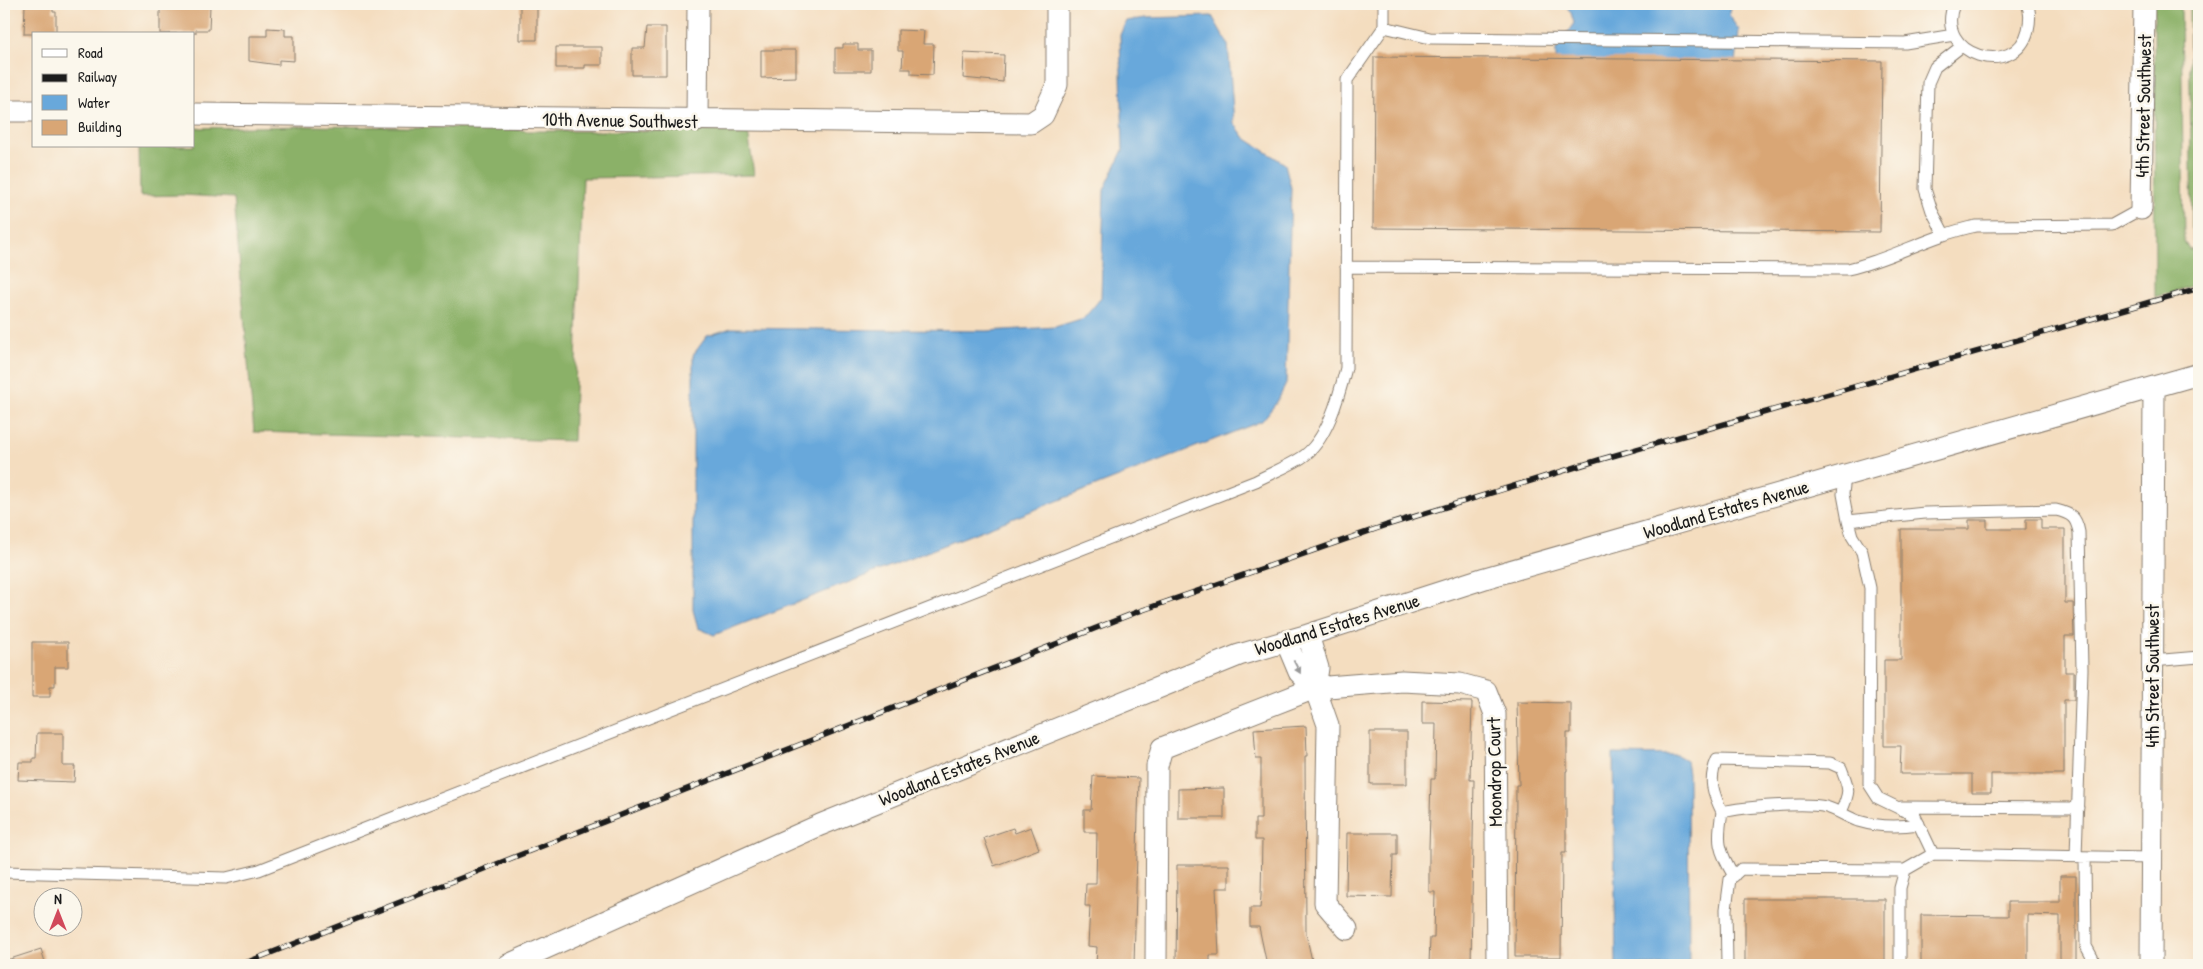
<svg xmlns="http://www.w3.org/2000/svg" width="2203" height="969" font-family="'Patrick Hand',sans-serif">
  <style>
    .forest { fill: #8bb167; stroke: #546642 }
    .water { fill: #68a8db; stroke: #42627c }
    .building { fill: #d9a675 }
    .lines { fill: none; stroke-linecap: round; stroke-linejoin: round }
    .lane-casing { stroke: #887c6e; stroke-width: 13 }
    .street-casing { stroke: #887c6e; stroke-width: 23 }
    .lane { stroke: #fff; stroke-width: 11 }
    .street { stroke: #fff; stroke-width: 21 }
    .rail-casing { stroke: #1c1c1c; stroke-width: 5.5 }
    .rail { stroke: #fbf7ec; stroke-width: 4; stroke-dasharray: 11; stroke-linecap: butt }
    .oneway { fill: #999 }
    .labels { text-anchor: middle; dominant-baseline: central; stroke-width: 5; stroke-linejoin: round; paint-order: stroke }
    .street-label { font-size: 19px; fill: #1c1c1c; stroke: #fbf7ec }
  </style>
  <rect width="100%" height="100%" fill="#fbf7ec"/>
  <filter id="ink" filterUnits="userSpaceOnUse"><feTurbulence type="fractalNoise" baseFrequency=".02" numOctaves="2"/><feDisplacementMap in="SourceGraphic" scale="10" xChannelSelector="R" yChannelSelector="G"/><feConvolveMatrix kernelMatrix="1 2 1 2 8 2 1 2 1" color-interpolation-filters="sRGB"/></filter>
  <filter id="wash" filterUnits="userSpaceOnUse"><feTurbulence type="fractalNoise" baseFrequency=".0096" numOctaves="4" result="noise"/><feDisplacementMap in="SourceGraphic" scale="20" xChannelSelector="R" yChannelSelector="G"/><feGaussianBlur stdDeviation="1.12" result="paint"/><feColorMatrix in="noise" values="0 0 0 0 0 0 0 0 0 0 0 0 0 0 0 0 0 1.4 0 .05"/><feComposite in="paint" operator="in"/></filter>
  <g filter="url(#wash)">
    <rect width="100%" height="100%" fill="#f4ddbf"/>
    <path class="forest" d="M 2154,4 L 2181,4 L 2184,241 L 2189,250 L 2199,249 L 2199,284 L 2155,297 Z
      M 2189,4 L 2199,4 L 2199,239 L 2192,241 Z
      M 307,126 L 503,128 L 528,131 L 748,131 L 754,175 L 583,178 L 573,441 L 254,432 L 234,198 L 182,195 L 140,196 L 139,146 L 194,146 L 194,128 Z"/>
    <path class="water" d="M 1565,4 L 1732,4 L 1729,16 L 1739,30 L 1729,146 L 1556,76 L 1556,49 L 1574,23 L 1571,13 Z
      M 1212,16 L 1228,44 L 1234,123 L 1245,138 L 1285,164 L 1291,188 L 1286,384 L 1277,402 L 1262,421 L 714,635 L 698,628 L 693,610 L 693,355 L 707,336 L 731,328 L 987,331 L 1055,327 L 1084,318 L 1101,298 L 1104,190 L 1123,150 L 1120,35 L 1126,21 L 1146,18 Z
      M 1613,754 L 1677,755 L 1686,760 L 1688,774 L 1689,965 L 1616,965 Z"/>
    <g id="blocks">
      <path class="building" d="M 25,4 L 53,4 L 53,12 L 56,12 L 56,34 L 24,34 Z
        M 520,4 L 537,4 L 537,40 L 520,40 Z
        M 170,6 L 210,6 L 209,30 L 196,30 L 196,33 L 160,34 L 160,8 L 170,8 Z
        M 647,27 L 666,27 L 666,75 L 632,75 L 632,48 L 645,48 Z
        M 267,28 L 285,29 L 285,36 L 294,36 L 294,61 L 279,60 L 279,65 L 249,61 L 249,36 L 267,36 Z
        M 898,30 L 924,31 L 923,44 L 934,44 L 933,75 L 911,74 L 911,69 L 902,69 L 903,51 L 898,51 Z
        M 843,44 L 858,44 L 858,50 L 871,50 L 871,71 L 835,71 L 835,48 L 843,48 Z
        M 556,47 L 602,47 L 602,65 L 585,65 L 585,68 L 556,68 Z
        M 761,50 L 796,50 L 796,77 L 761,78 Z
        M 964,53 L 1004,55 L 1003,82 L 963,78 Z
        M 1374,57 L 1882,61 L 1880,232 L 1373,228 Z
        M 2026,519 L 2041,519 L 2041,529 L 2065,529 L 2065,603 L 2073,603 L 2074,636 L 2065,636 L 2065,672 L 2074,672 L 2074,700 L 2064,700 L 2064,774 L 1991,774 L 1991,793 L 1972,793 L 1972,774 L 1900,774 L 1901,746 L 1884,746 L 1884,660 L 1901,660 L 1901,529 L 1969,529 L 1969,520 L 1987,520 L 1987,529 L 2026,529 Z
        M 32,642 L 68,642 L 68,667 L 55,667 L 55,686 L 50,686 L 50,697 L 32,697 Z
        M 1422,701 L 1472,702 L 1470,780 L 1474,780 L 1471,965 L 1429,965 L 1430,938 L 1434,938 L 1435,892 L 1429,892 L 1429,848 L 1431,779 L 1435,779 L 1436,724 L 1422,724 Z
        M 1517,702 L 1571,703 L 1571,733 L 1567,733 L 1567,771 L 1566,771 L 1566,853 L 1562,853 L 1561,957 L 1515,957 L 1516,785 L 1519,785 Z
        M 1306,726 L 1307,756 L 1305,756 L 1306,934 L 1313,965 L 1267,965 L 1259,927 L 1250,927 L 1250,908 L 1260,908 L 1261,896 L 1262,840 L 1255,840 L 1255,819 L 1261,819 L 1261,759 L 1256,759 L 1254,729 Z
        M 1370,732 L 1407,732 L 1407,784 L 1370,784 Z
        M 37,733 L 63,733 L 63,766 L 75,766 L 74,782 L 18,780 L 19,762 L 33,762 L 33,758 L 36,758 Z
        M 1093,776 L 1139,778 L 1134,965 L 1096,965 L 1097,947 L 1088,946 L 1090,906 L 1085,906 L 1086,884 L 1096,884 L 1097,832 L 1084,832 L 1084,810 L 1091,810 Z
        M 1224,788 L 1224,818 L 1178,818 L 1178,789 Z
        M 1031,827 L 1039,849 L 994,866 L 984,838 L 1013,828 L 1015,833 Z
        M 1347,833 L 1397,833 L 1397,855 L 1393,855 L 1392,897 L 1346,896 Z
        M 1177,865 L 1229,865 L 1229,888 L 1216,888 L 1219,955 L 1210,955 L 1210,965 L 1176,965 Z
        M 2060,876 L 2076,876 L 2076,965 L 2060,965 L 2060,916 L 2028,915 L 2028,965 L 1921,965 L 1921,915 L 2008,916 L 2008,902 L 2060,902 Z
        M 1745,899 L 1885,899 L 1885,965 L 1745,965 Z
        M 41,949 L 46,965 L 4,965 L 4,961 Z"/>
    </g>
  </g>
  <g filter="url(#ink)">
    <use href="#blocks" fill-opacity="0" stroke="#887c6e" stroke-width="1"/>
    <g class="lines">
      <g class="lane-casing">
        <path id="lane" d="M 1954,4 C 1933,56 2016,80 2028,30 C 2030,21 2031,12 2027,4
          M 1384,27 L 1430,38 L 1905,43 L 1954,35
          M 1944,234 L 1932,211 L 1925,189 L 1928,83 L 1935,67 L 1962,46
          M 1346,267 L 1848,269 C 1892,259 1931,235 1976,226 L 2112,225 L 2141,209
          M 1845,476 L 1843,494 L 1848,521 L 1852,536 L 1862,552 L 1870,588 L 1869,784 L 1878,798 L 1915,816 L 1933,854 L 2152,858
          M 1848,521 L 1925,513 L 2056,510 C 2072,514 2076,517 2079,532 L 2082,669 L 2076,857
          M 2152,661 L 2199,657
          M 1901,807 L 2078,808
          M 1722,812 C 1713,793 1708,780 1717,760 L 1830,763 L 1841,768 C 1849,789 1851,790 1841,812
          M 2085,857 L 2086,946 L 2093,959 L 2093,965
          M 4,872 L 226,878 L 259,870 L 1256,481 C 1271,473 1287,467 1301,458 C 1327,442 1339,396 1346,368 L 1347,80 L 1384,27 L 1384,4
          M 1734,876 C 1718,850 1717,841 1722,812 C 1743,807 1806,802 1826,807 C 1837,810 1847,817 1858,821 C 1878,827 1899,827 1919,824
          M 1727,965 L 1726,909 L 1730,879 L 1741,869 L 1905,870
          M 1900,965 L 1900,888 L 1905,870 L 1933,854"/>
      </g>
      <g class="street-casing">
        <path id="street" d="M 4,111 L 34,111
          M 194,114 L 1031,123 L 1043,115 L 1057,85 L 1057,4
          M 697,121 L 698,4
          M 2141,209 L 2144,4
          M 1308,635 L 1318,668 L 1315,688 L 1328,725 L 1325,903 L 1347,929
          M 1286,641 L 1299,672 L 1315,688
          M 508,965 L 820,825 L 1239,655 L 1308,635 L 1485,578 L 2199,374
          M 1156,965 L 1157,766 L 1162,748 L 1315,688 L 1402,681 L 1460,684 L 1486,691 L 1495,714 L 1497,965
          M 2151,965 L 2154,388"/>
      </g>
      <use href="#lane" class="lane"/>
      <use href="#street" class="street"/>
      <g class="rail-casing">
        <path id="rail" d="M 240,965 L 1137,612 L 1387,525 L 1602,459 L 2199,288"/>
      </g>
      <use href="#rail" class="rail"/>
    </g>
    <defs><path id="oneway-solid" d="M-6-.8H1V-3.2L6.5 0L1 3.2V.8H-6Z" transform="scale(1.25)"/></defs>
    <use class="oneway" href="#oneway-solid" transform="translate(1297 667) rotate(62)"/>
  </g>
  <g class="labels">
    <g class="street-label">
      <text transform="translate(2143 106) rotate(-89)">4th Street Southwest</text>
      <text transform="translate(620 120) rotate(1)">10th Avenue Southwest</text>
      <text transform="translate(1726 509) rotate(-16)">Woodland Estates Avenue</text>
      <text transform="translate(1337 624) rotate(-17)">Woodland Estates Avenue</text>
      <text transform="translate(2152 676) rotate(-90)">4th Street Southwest</text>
      <text transform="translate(959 768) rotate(-22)">Woodland Estates Avenue</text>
      <text transform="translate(1494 772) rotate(-91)">Moondrop Court</text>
    </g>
  </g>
  <rect width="2203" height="969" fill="none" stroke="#fbf7ec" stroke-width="20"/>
  <rect x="32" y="32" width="162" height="115" fill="#fbf7ec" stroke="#a29f99"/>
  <rect x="42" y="49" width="25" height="8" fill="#ffffff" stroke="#a29f99"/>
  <text x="78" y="58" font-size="15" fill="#1c1c1c">Road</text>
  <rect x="42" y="74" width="25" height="8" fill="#1c1c1c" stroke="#a29f99"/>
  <text x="78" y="82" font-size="15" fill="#1c1c1c">Railway</text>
  <rect x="42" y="95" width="25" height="15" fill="#68a8db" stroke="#a29f99"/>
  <text x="78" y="108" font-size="15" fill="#1c1c1c">Water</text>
  <rect x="42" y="120" width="25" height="15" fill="#d9a675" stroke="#a29f99"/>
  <text x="78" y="132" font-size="15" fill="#1c1c1c">Building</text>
  <g transform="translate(58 912)"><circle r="24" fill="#fbf7ec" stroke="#a29f99"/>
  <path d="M0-4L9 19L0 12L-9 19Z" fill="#d1495b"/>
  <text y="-8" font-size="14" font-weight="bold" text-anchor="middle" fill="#1c1c1c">N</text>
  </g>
</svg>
